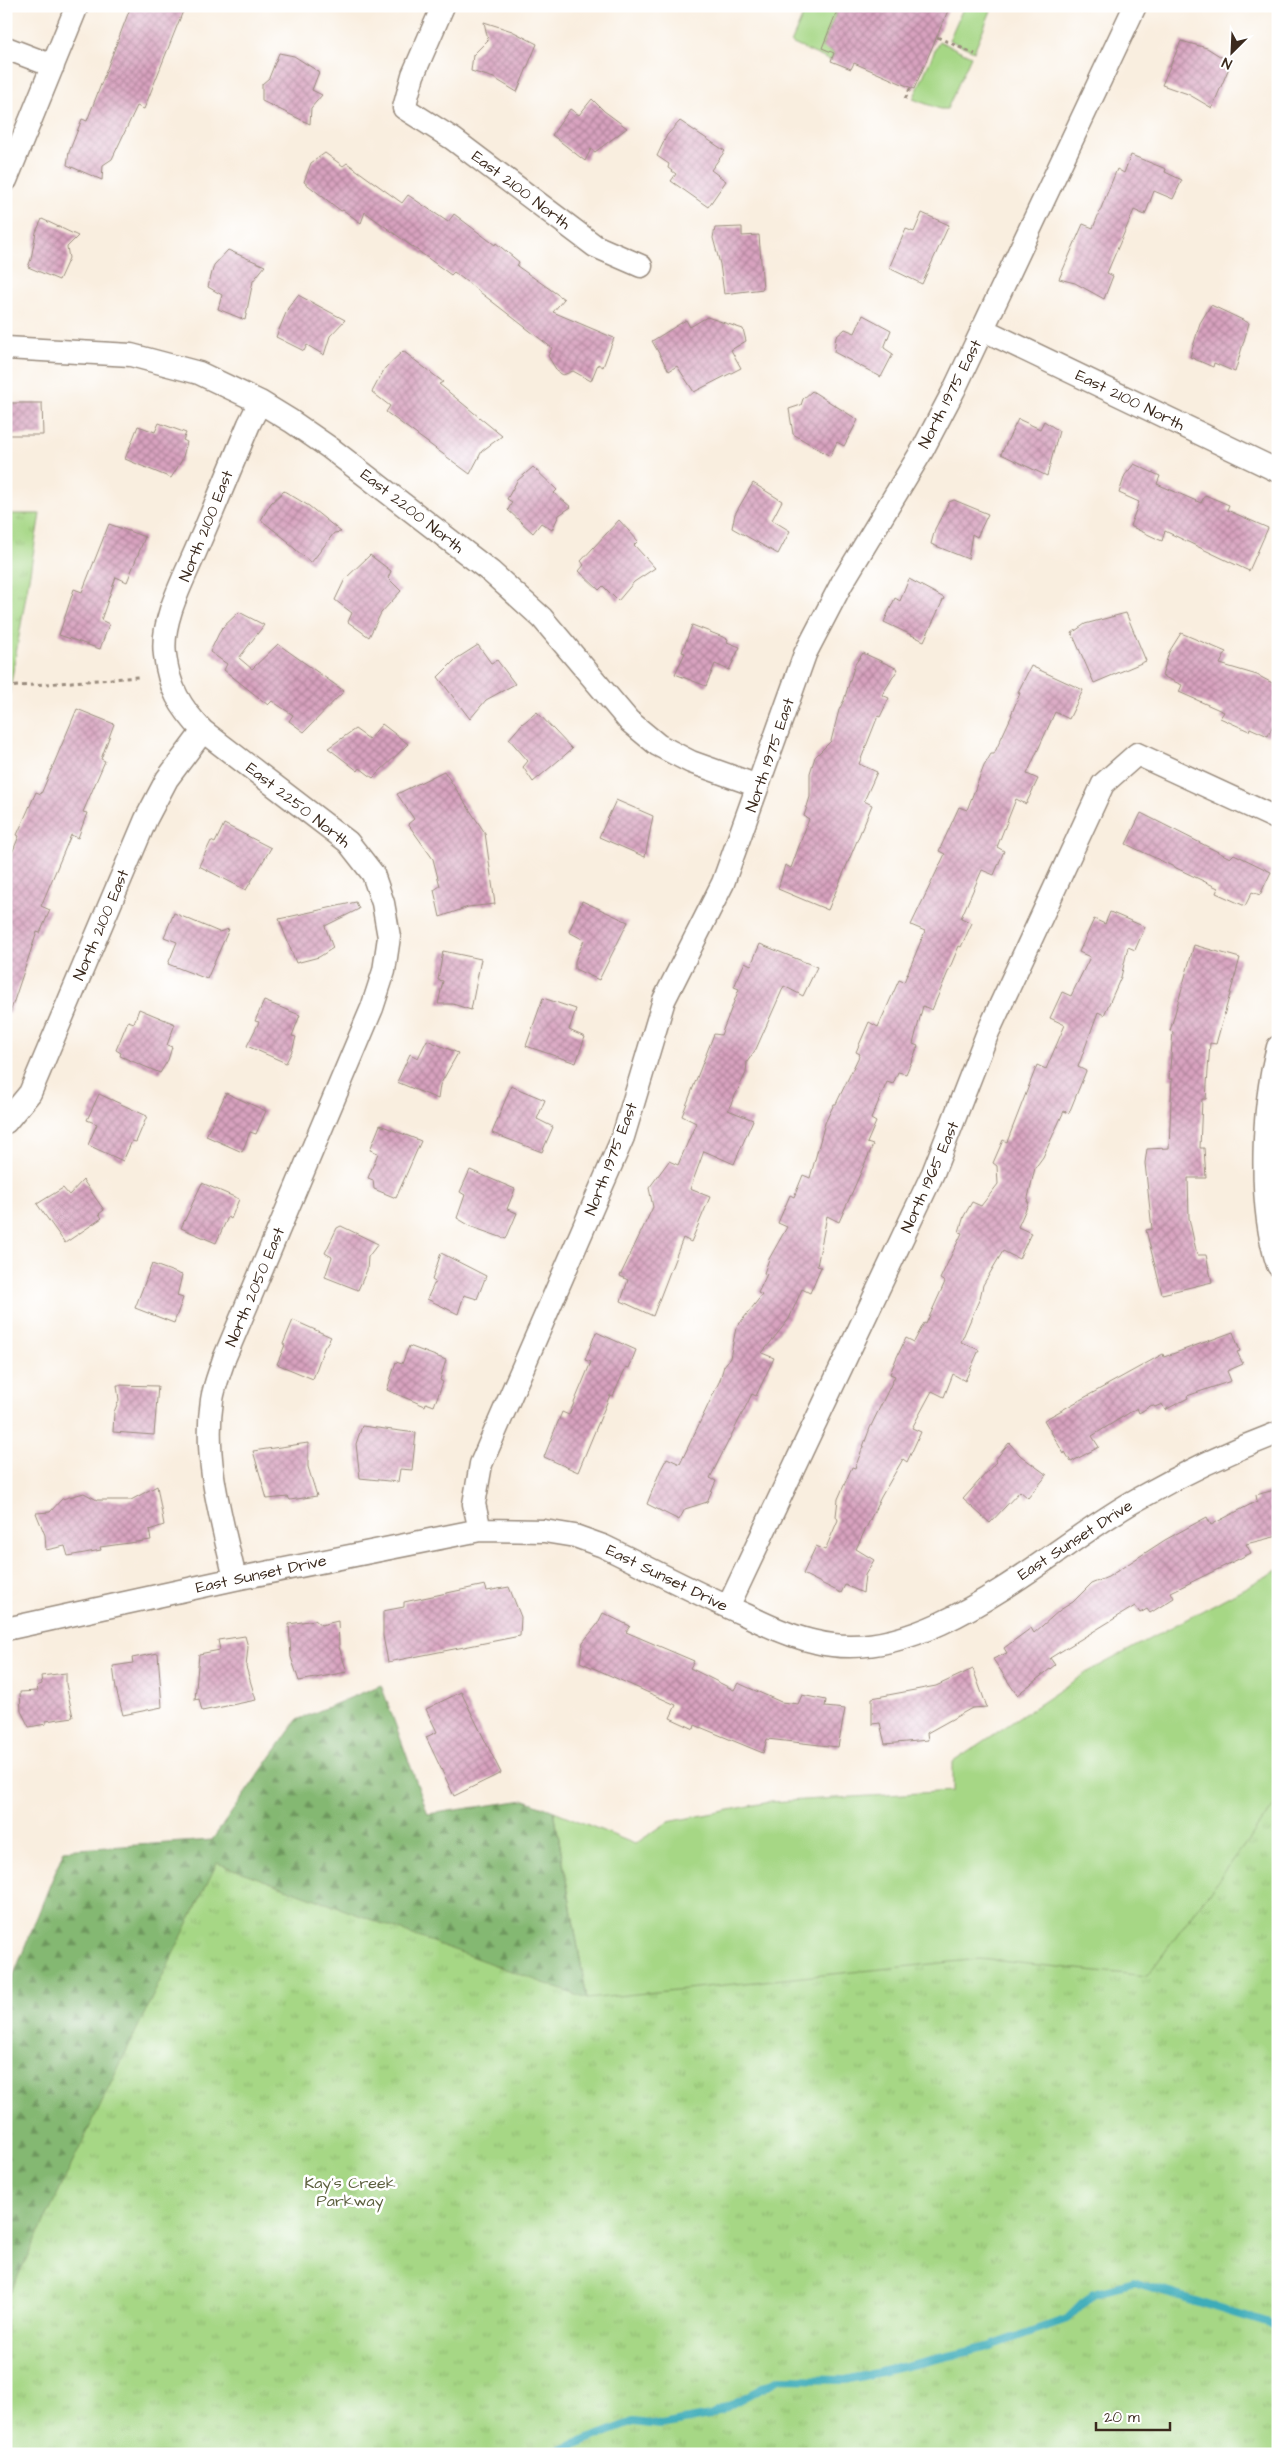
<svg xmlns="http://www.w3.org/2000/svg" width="1284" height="2460" font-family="'Architects Daughter',sans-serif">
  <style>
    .grass { fill: #a6d785; stroke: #708052 }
    .forest { fill: url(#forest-firs); stroke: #607148 }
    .park { fill: url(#park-tufts); stroke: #708052 }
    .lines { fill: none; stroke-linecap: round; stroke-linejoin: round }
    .stream { stroke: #3cacb9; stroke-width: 8 }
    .building { fill: url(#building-cross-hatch) }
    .street-casing { stroke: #9a8c7e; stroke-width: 25 }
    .path { stroke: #9a8c7e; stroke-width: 3; stroke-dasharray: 4 4; stroke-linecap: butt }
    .street { stroke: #fff; stroke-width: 22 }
    .labels { text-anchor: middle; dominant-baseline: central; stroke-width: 5; stroke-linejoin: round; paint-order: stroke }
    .street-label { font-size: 16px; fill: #3b2a1e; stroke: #fff }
    .park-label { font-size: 16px; fill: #5b5e3d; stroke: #fff }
  </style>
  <defs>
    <pattern id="forest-firs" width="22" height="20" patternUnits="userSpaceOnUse" patternTransform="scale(1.25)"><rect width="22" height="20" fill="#84b872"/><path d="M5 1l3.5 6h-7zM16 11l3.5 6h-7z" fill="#6d965d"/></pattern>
    <pattern id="park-tufts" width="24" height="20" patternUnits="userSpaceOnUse" patternTransform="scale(1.25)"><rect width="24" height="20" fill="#a6d785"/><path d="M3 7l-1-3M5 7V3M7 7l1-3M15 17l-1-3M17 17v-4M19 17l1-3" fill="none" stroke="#90b972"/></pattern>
    <pattern id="building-cross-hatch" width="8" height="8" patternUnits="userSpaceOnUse" patternTransform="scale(1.25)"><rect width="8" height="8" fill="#d8a2bf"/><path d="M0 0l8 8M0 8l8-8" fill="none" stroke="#b0849b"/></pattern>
  </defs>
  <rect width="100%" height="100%" fill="#fff"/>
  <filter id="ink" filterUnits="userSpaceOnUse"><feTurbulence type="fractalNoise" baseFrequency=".02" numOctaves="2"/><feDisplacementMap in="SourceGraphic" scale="10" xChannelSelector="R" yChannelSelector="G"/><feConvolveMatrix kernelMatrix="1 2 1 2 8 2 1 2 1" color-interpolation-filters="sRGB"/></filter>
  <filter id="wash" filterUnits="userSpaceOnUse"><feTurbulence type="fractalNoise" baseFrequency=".0096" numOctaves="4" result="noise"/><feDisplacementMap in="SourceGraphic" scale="20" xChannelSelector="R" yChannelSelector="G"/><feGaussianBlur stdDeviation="1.12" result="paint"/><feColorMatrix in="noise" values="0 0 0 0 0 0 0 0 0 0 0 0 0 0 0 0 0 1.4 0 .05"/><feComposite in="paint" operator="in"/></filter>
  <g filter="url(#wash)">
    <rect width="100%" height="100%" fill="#f9eedf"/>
    <path class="grass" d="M 807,6 L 839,6 L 822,47 L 834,53 L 831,61 L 791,43 Z
      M 964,6 L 993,6 L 974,51 L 949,40 Z
      M 939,41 L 971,56 L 947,109 L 940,109 L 913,99 Z
      M 1278,1570 L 1278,2454 L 587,1999 L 554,1811 L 635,1844 L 668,1822 L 770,1802 L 953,1791 L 953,1762 L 1084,1674 Z"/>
    <path class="forest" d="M 381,1685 L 428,1814 L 525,1800 L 554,1811 L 587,1999 L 6,2454 L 6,1994 L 64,1850 L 212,1840 L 297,1720 Z"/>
    <path class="park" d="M 6,514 L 40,514 L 6,712 Z
      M 1278,1800 L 1278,2454 L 6,2454 L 6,2301 L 217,1863 L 587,1999 L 980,1959 L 1147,1976 Z"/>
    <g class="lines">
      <path class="stream" d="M 550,2454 L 633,2422 L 661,2425 L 710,2416 L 779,2379 L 846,2380 L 988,2347 L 1067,2319 L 1093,2293 L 1134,2282 L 1273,2325 L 1278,2323"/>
    </g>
    <g id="blocks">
      <path class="building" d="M 131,6 L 185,6 L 144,109 L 137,106 L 112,159 L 103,165 L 102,180 L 67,165 L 69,152 L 82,119 L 87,121 Z
        M 839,6 L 950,6 L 914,89 L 854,63 L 851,69 L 831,61 L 834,53 L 822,48 Z
        M 484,22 L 512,31 L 537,44 L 517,92 L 494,78 L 471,71 L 473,55 L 488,40 Z
        M 1181,41 L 1207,48 L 1231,63 L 1212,108 L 1188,94 L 1162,85 Z
        M 279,53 L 294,56 L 319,72 L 312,90 L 322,95 L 311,108 L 310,124 L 262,101 L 262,84 L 269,78 Z
        M 592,99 L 604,111 L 627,128 L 595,152 L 591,149 L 585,161 L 552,135 L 570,109 L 579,115 Z
        M 680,121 L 725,151 L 711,170 L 726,181 L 708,207 L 671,181 L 676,174 L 668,168 L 669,164 L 657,156 L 667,135 Z
        M 325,153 L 343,166 L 347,163 L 402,203 L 408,195 L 448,222 L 454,214 L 495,245 L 496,243 L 519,262 L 517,266 L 564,299 L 553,312 L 614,338 L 603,367 L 598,364 L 591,381 L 573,371 L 563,375 L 557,371 L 548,356 L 552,348 L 454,272 L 451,275 L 365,212 L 361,223 L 343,210 L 341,211 L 304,182 L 311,163 Z
        M 1131,155 L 1166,169 L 1165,172 L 1182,180 L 1173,199 L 1154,191 L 1145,215 L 1134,210 L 1107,273 L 1113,276 L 1104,299 L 1075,283 L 1059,279 L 1083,224 L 1093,228 L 1117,169 L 1124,173 Z
        M 922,213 L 949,225 L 922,284 L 889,268 L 906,229 L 914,232 Z
        M 42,219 L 78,236 L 67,247 L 69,258 L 59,280 L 28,267 L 31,259 L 36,232 Z
        M 742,227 L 742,236 L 759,235 L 763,289 L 724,294 L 720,264 L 713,238 L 715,228 Z
        M 228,250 L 265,266 L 253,281 L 245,320 L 218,309 L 222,295 L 208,287 L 214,265 Z
        M 298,295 L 345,320 L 330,336 L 324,355 L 307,345 L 304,351 L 276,337 L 288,308 Z
        M 1211,305 L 1249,323 L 1235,372 L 1214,363 L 1213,367 L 1190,357 L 1200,323 Z
        M 863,315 L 891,330 L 884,348 L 893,354 L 881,377 L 834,352 L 836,337 L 845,329 L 855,333 Z
        M 707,317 L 743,329 L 746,341 L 731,350 L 741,368 L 694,392 L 677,366 L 669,371 L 652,341 L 686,320 L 690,327 Z
        M 403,351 L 443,382 L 439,384 L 502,436 L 482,451 L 470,474 L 386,412 L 390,406 L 372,392 L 385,368 Z
        M 812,391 L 858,420 L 844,446 L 837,442 L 830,456 L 793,434 L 789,409 L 801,405 L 803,399 Z
        M 6,403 L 42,403 L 43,435 L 6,435 Z
        M 1018,419 L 1040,429 L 1044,421 L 1059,431 L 1047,476 L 1001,454 Z
        M 159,423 L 186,433 L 183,440 L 187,442 L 182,460 L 171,478 L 125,459 L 138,426 L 155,432 Z
        M 1134,464 L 1160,476 L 1157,484 L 1201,503 L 1205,495 L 1229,505 L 1227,510 L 1268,528 L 1249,571 L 1165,531 L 1162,541 L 1130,526 L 1139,502 L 1119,493 L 1125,475 Z
        M 533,467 L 557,490 L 554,493 L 571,507 L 559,515 L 552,530 L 541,523 L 533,533 L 508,510 L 512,502 L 507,499 L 517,481 Z
        M 753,483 L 782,501 L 772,520 L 790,531 L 778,554 L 732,528 L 735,514 Z
        M 284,491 L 309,506 L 341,532 L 334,533 L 311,563 L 288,543 L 289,542 L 261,520 L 271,503 Z
        M 954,500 L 988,514 L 977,537 L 972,534 L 968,559 L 931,544 L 935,529 L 949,502 Z
        M 619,520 L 638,541 L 634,545 L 655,568 L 634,582 L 618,601 L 603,586 L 599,590 L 579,571 L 584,565 L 581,561 Z
        M 109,524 L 145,537 L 127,582 L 116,577 L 101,620 L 109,624 L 100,649 L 59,635 L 74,589 L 82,592 Z
        M 370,555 L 391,571 L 388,578 L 401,591 L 381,613 L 369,637 L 348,622 L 352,613 L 335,600 L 345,579 Z
        M 909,579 L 944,598 L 924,641 L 884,622 L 895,598 L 900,601 Z
        M 239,612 L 264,625 L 239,658 L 252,669 L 278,644 L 344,691 L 304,732 L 289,721 L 293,715 L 272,701 L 268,705 L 224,670 L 227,664 L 210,652 L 221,629 Z
        M 1126,613 L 1146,661 L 1094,683 L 1072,633 L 1085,624 Z
        M 692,625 L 728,639 L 727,642 L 740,647 L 729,670 L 715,664 L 706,686 L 675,674 L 685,653 L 682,652 Z
        M 1181,633 L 1226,652 L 1220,664 L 1257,675 L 1278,686 L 1278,714 L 1268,736 L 1250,728 L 1249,731 L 1220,718 L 1224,712 L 1179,692 L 1182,685 L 1162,676 L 1169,652 Z
        M 478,645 L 491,663 L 497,660 L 515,684 L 486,700 L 470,719 L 438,677 L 456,659 Z
        M 863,653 L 898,669 L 882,695 L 889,698 L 880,717 L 878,716 L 859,764 L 877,772 L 864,801 L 872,805 L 828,910 L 778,889 L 785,865 L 791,868 L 809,819 L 804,816 L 810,797 L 810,773 L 815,757 L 831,741 L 839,710 L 844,700 L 855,664 Z
        M 1031,666 L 1083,690 L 1069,719 L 1055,712 L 1027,774 L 1038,779 L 1026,804 L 1016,799 L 997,847 L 1004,851 L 994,875 L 982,870 L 961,918 L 972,923 L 961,947 L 959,946 L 932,1010 L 923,1006 L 913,1044 L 918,1046 L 906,1074 L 898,1072 L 893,1084 L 887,1082 L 871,1119 L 876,1122 L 867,1143 L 873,1145 L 839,1222 L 827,1216 L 817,1266 L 821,1267 L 810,1293 L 802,1289 L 789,1319 L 762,1353 L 774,1358 L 756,1396 L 752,1394 L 710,1478 L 716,1481 L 707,1502 L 685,1509 L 679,1520 L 647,1504 L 660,1471 L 667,1458 L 680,1464 L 720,1380 L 724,1366 L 730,1358 L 736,1328 L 762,1295 L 758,1293 L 767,1274 L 764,1273 L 769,1259 L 787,1227 L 778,1223 L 790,1195 L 794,1197 L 803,1175 L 810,1178 L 825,1123 L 834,1104 L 836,1104 L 860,1054 L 856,1052 L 869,1022 L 878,1027 L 899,980 L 904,982 L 925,931 L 911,925 L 945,854 L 939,851 L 959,807 L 967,810 L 984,766 L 991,754 L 994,754 L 1012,715 L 1011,715 L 1020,693 L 1018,692 Z
        M 77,709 L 114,724 L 101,759 L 105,761 L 83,812 L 87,813 L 78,838 L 71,835 L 41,906 L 50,910 L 40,933 L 37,932 L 10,1013 L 6,1012 L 6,868 L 19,836 L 17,835 L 36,792 L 41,794 Z
        M 537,712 L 572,749 L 533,782 L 523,767 L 528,761 L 509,739 L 522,724 Z
        M 382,724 L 408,744 L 373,778 L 360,768 L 358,771 L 328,748 L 355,729 L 369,739 Z
        M 444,771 L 485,833 L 495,904 L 468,907 L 440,917 L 434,890 L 440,886 L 433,859 L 408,824 L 414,819 L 397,794 Z
        M 616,800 L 653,816 L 645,857 L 599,837 Z
        M 1141,813 L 1230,858 L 1234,854 L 1271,872 L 1260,895 L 1252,892 L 1245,906 L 1216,893 L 1218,888 L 1126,844 Z
        M 224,824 L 271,848 L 246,890 L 199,866 L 211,841 L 215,843 Z
        M 582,901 L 628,922 L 599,980 L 575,969 L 575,961 L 584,940 L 569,932 Z
        M 356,902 L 359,909 L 325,926 L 333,948 L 319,957 L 296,963 L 279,919 Z
        M 1110,912 L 1145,927 L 1135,950 L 1128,947 L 1121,977 L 1104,1015 L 1098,1012 L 1078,1067 L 1086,1071 L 1069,1113 L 1064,1111 L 1043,1157 L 1035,1168 L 1027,1202 L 1029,1202 L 1018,1227 L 1031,1233 L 1019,1259 L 1003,1251 L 983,1285 L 980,1298 L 961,1342 L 979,1350 L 965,1381 L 953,1374 L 944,1397 L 932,1391 L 912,1428 L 921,1432 L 907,1462 L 903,1459 L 881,1497 L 856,1549 L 874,1560 L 865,1575 L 863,1593 L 845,1585 L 841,1593 L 803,1574 L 816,1546 L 825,1550 L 838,1520 L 836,1516 L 838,1499 L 852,1467 L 855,1468 L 870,1428 L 895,1376 L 890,1374 L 896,1359 L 906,1338 L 914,1342 L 924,1323 L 926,1324 L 945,1282 L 940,1279 L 962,1233 L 959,1232 L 964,1216 L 972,1202 L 981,1206 L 998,1184 L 997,1166 L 993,1163 L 1003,1140 L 1007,1142 L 1037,1065 L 1046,1069 L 1065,1025 L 1050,1018 L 1062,992 L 1071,996 L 1090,957 L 1079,952 L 1094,919 L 1105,924 Z
        M 174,913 L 219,932 L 229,929 L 207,979 L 168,964 L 177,942 L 164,937 Z
        M 760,944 L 817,967 L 803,996 L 784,986 L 756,1049 L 747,1062 L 746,1073 L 728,1110 L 753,1120 L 734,1164 L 704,1151 L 690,1189 L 710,1197 L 691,1242 L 683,1238 L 653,1316 L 621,1301 L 628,1280 L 620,1276 L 653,1207 L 649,1188 L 669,1161 L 678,1165 L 696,1123 L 682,1116 L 714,1034 L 721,1035 L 739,989 L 734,987 L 745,962 L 751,965 Z
        M 1194,945 L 1240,958 L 1216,1044 L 1210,1043 L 1206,1099 L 1202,1099 L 1200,1148 L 1204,1148 L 1206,1178 L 1188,1178 L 1189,1218 L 1197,1255 L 1206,1255 L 1212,1282 L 1162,1294 L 1146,1230 L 1152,1229 L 1145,1163 L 1147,1149 L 1169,1148 L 1172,1079 L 1169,1079 L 1173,1032 L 1170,1031 Z
        M 443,951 L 481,959 L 471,1010 L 453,1004 L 438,1004 L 443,981 L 438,980 Z
        M 543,998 L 576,1009 L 569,1030 L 585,1037 L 576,1063 L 526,1046 Z
        M 264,1001 L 300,1015 L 292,1036 L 296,1037 L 292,1051 L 286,1063 L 247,1046 L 259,1022 L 255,1021 Z
        M 139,1009 L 175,1024 L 167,1045 L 172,1047 L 168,1060 L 160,1073 L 120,1056 L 121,1053 L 116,1050 L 128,1021 L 134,1023 Z
        M 427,1040 L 458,1053 L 440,1085 L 438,1099 L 397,1082 L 410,1054 L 418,1058 Z
        M 511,1086 L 545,1100 L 537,1119 L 553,1127 L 542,1152 L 492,1133 Z
        M 226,1093 L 266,1111 L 256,1134 L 250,1132 L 242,1152 L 206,1136 Z
        M 99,1094 L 147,1116 L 136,1142 L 132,1141 L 123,1161 L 88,1145 L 97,1124 L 87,1120 Z
        M 380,1125 L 421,1141 L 396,1198 L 374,1189 L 373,1180 L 368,1178 L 378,1153 L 370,1150 Z
        M 470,1170 L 515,1189 L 507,1209 L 517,1213 L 506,1239 L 472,1227 L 457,1218 L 465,1195 L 460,1192 Z
        M 83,1180 L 104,1210 L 99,1214 L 102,1218 L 65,1243 L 37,1204 L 63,1188 L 69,1195 Z
        M 202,1183 L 239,1199 L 231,1219 L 228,1217 L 216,1243 L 181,1228 Z
        M 341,1226 L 378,1244 L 368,1257 L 367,1270 L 358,1290 L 325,1277 L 332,1257 L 325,1253 L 337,1228 Z
        M 441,1253 L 486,1276 L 477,1299 L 464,1295 L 458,1314 L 427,1299 L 435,1282 L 432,1280 Z
        M 152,1264 L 182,1275 L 177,1296 L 183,1298 L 174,1323 L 135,1308 Z
        M 293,1320 L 331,1337 L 324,1348 L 313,1379 L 277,1364 L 285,1345 L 283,1344 Z
        M 596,1332 L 636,1350 L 629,1368 L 626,1367 L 613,1396 L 610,1395 L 578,1472 L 544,1457 L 562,1412 L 569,1415 L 591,1362 L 585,1360 Z
        M 1233,1332 L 1240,1351 L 1237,1352 L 1243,1364 L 1227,1371 L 1231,1381 L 1187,1396 L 1188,1398 L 1165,1410 L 1162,1404 L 1155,1407 L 1152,1405 L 1139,1413 L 1137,1408 L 1092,1436 L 1099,1447 L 1071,1462 L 1065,1452 L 1064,1454 L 1044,1420 L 1163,1354 L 1164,1357 Z
        M 409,1346 L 446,1360 L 440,1380 L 443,1382 L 434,1406 L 426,1403 L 425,1406 L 387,1390 L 396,1362 L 402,1364 Z
        M 117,1385 L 158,1386 L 154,1435 L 113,1432 L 114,1412 L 119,1400 Z
        M 362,1426 L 416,1433 L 412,1470 L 400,1469 L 398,1482 L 360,1478 L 356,1444 Z
        M 308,1443 L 308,1467 L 317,1496 L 290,1500 L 288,1497 L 267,1499 L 253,1451 Z
        M 1009,1443 L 1021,1456 L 1047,1475 L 1028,1498 L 1020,1491 L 990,1523 L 963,1499 L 996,1462 L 995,1460 Z
        M 157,1486 L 164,1525 L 149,1530 L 151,1540 L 100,1547 L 101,1550 L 68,1556 L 65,1546 L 46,1550 L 45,1535 L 36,1513 L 50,1512 L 62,1499 L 84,1493 L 97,1500 L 131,1500 Z
        M 1278,1489 L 1278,1536 L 1246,1544 L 1251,1553 L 1171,1592 L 1174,1598 L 1150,1613 L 1147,1609 L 1140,1613 L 1135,1606 L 1050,1658 L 1055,1665 L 1017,1695 L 993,1659 L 1007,1653 L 1004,1648 L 1031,1628 L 1034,1633 L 1060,1610 L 1073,1602 L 1091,1584 L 1108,1577 L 1165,1540 L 1207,1517 L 1211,1525 L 1257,1501 L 1256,1495 Z
        M 485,1585 L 487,1591 L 509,1587 L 521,1617 L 520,1636 L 388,1662 L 383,1636 L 383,1611 L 404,1607 L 404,1602 Z
        M 603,1613 L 630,1626 L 626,1632 L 694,1661 L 690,1668 L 734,1690 L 738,1683 L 781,1702 L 798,1704 L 802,1695 L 826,1700 L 825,1707 L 845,1709 L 838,1747 L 767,1739 L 763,1753 L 695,1725 L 694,1729 L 670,1718 L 676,1705 L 580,1662 L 583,1642 L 597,1625 Z
        M 315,1620 L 321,1625 L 338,1621 L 339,1647 L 347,1672 L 299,1681 L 291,1657 L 289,1624 Z
        M 245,1636 L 248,1647 L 246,1667 L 256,1700 L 202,1711 L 199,1699 L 195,1700 L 199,1654 L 220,1650 L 218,1640 Z
        M 158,1653 L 162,1707 L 123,1715 L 116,1689 L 113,1666 L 133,1663 L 132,1658 Z
        M 973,1669 L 987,1707 L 972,1708 L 927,1733 L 928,1740 L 885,1744 L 880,1723 L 872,1724 L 872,1698 L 936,1686 Z
        M 66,1673 L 66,1684 L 73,1717 L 46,1721 L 46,1724 L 29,1727 L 21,1711 L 20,1692 L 38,1691 L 37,1686 L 42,1684 L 41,1676 Z
        M 461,1692 L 501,1773 L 454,1796 L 426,1737 L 437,1732 L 426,1709 Z"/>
    </g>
  </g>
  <g filter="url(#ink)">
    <use href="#blocks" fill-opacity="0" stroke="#9a8c7e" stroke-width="1"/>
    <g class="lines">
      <g class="street-casing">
        <path id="street" d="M 443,6 L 413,75 L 404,108 L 453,139 L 595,246 L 641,266
          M 6,48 L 53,66
          M 6,180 L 77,6
          M 982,329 L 1278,471
          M 6,348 L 131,355 L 199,373 L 260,402 L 291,421 L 330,448 L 491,572 L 542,618 L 629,721 L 658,745 L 691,762 L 758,786
          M 1278,1047 C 1262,1107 1258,1206 1278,1265
          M 6,1122 L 30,1093 L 146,819 L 167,779 L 203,731
          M 480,1530 L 474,1504 L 481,1464 L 623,1137 L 664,1000 L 723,883 L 805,654 L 842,583 L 923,449 L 954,390 L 1135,6
          M 235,1579 C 222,1520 203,1460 212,1400 C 214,1386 220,1372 224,1359 L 372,1008 L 384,971 L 389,937 L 383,903 L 373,874 L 348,842 L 203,731 C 180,707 169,688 165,655 C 160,620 186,575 199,543 C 216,504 232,464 249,424 L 260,402
          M 728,1607 L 933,1173 L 988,1032 L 1103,784 L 1137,754 L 1278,819
          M 6,1629 L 235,1579 L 480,1530 L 544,1531 L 575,1536 L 603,1546 C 651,1569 697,1594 746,1615 C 768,1626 792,1637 816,1642 C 928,1670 1047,1549 1138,1499 C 1182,1474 1230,1451 1278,1433"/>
      </g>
      <path class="path" d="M 937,37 L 975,54
        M 905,99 L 911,87
        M 6,687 L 138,677"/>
      <use href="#street" class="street"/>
    </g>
  </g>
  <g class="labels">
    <g class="street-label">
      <text transform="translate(521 190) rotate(37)">East 2100 North</text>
      <text transform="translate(950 394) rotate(-63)">North 1975 East</text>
      <text transform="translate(1130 400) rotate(26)">East 2100 North</text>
      <text transform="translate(412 511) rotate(38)">East 2200 North</text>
      <text transform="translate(206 526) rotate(-68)">North 2100 East</text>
      <text transform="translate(770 755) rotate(-71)">North 1975 East</text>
      <text transform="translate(298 805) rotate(38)">East 2250 North</text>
      <text transform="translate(101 925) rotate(-67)">North 2100 East</text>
      <text transform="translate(611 1159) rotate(-69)">North 1975 East</text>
      <text transform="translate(930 1177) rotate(-66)">North 1965 East</text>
      <text transform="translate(255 1287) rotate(-67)">North 2050 East</text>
      <text transform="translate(1075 1540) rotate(-33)">East Sunset Drive</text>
      <text transform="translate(261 1574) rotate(-12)">East Sunset Drive</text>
      <text transform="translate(667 1578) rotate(26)">East Sunset Drive</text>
    </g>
    <g class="park-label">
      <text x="350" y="2183">Kay's Creek<tspan x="350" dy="18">Parkway</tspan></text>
    </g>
  </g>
  <rect width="1284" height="2460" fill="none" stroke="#fff" stroke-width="25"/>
  <g transform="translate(1232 52) rotate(204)" stroke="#ffffff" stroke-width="4" paint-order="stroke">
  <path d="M0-4L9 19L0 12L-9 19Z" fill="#3b2a1e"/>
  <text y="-8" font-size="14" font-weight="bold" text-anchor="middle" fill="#3b2a1e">N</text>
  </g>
  <path d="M1096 2422v8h74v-8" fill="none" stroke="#3b2a1e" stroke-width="2.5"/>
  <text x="1104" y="2422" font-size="15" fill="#3b2a1e" stroke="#ffffff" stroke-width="4" paint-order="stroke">20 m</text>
</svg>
